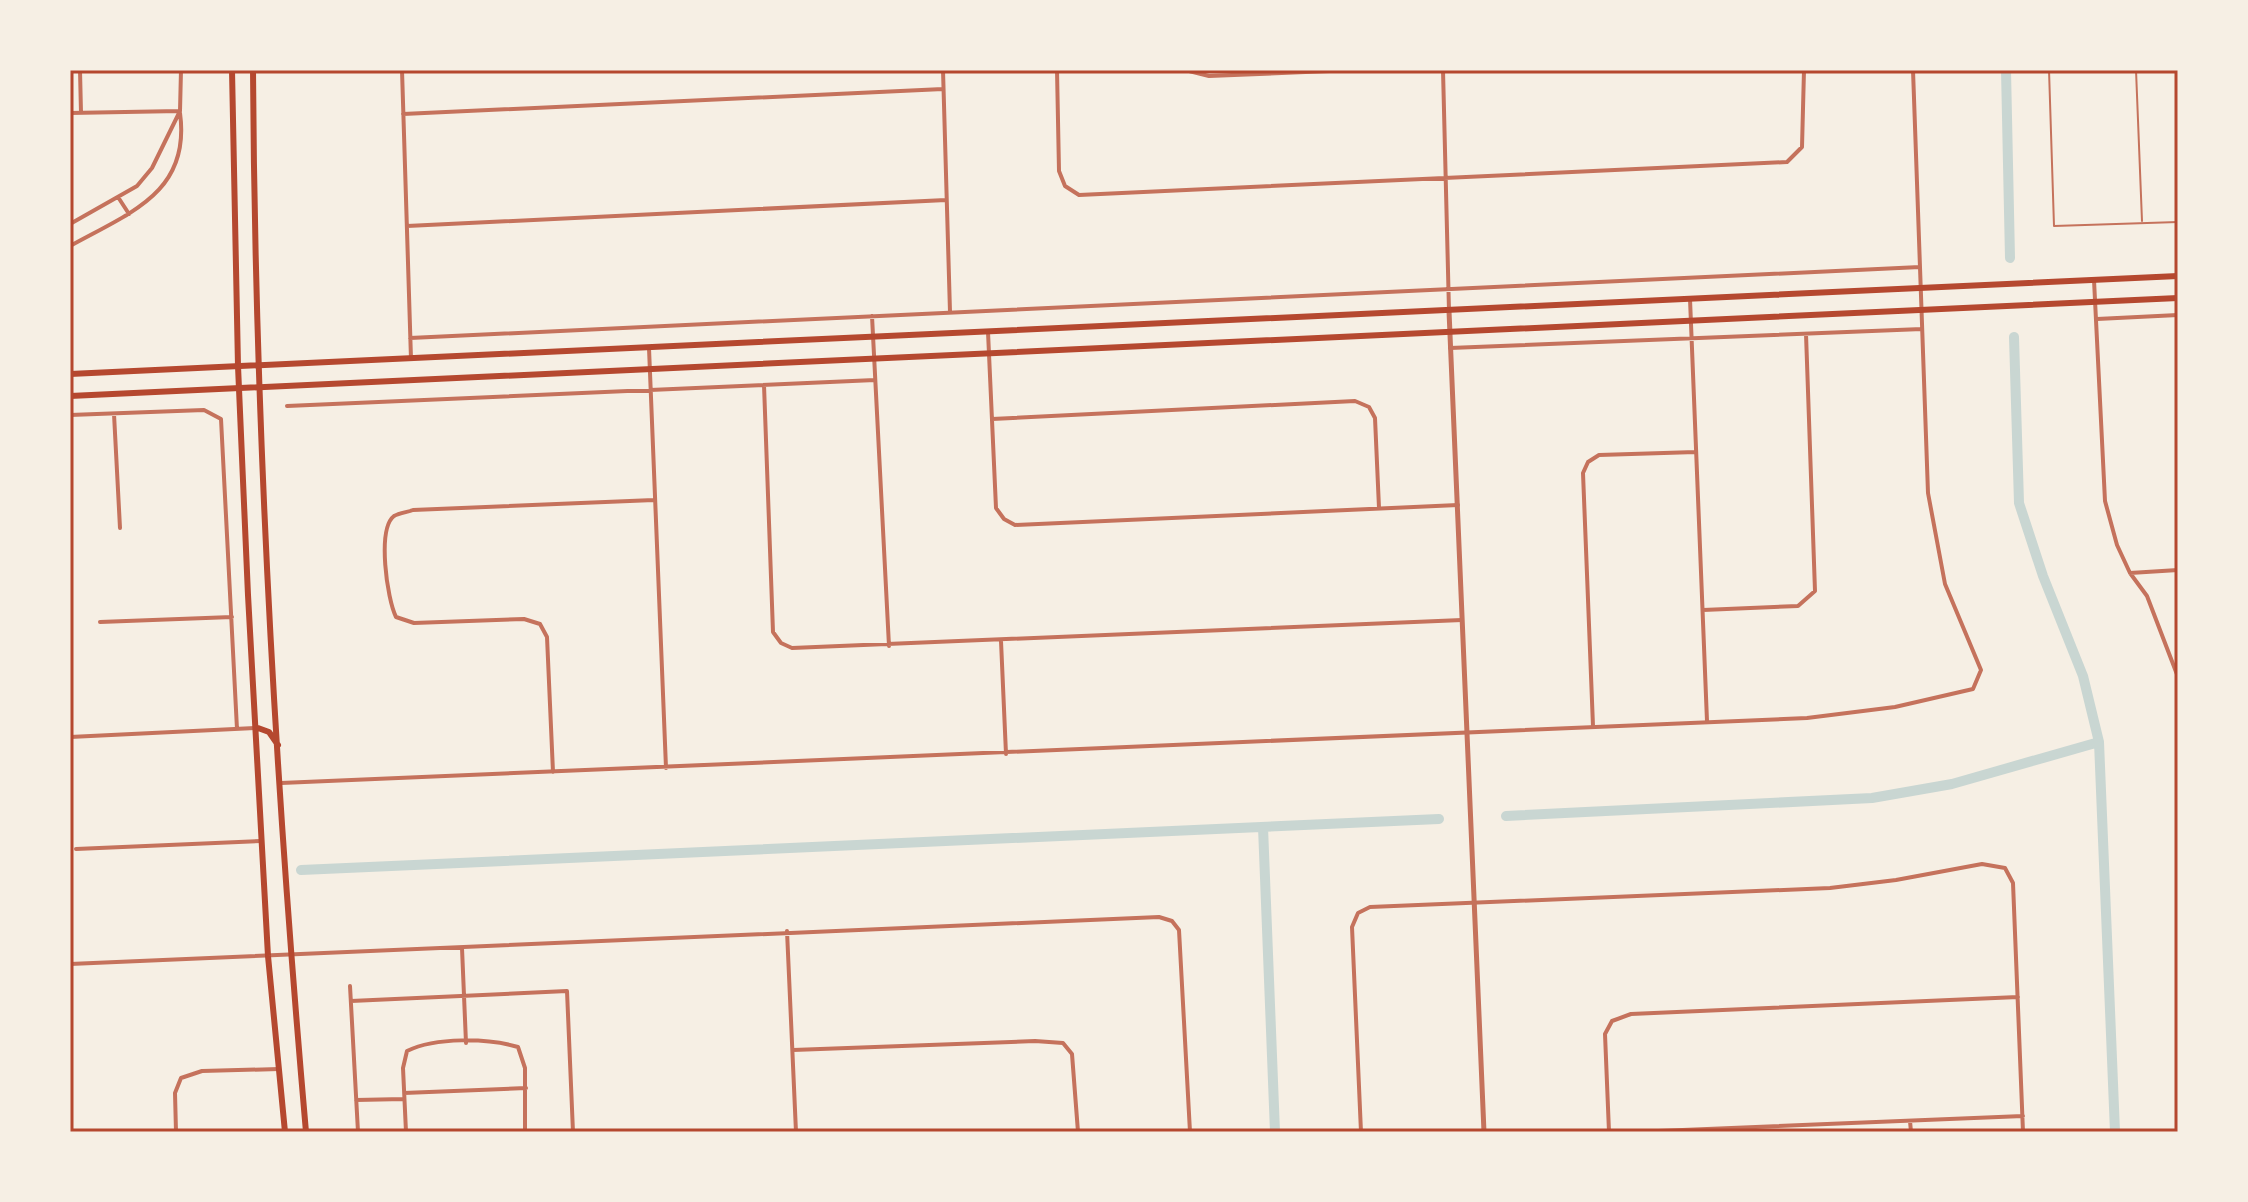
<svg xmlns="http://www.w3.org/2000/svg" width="2248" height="1202" font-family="Signika,sans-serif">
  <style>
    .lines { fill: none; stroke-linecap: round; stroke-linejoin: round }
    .canal { stroke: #c9d6d2; stroke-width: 10 }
    .service { stroke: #c5725c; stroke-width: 2 }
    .minor { stroke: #c5725c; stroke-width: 4 }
    .tertiary { stroke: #c5725c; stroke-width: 5 }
    .secondary { stroke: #b5482f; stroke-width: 6 }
    .primary { stroke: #b5482f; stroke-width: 6 }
    .neatline { fill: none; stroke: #b5482f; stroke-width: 3 }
  </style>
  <rect width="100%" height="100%" fill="#f6efe4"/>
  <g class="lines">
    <path class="canal" d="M 2006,70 L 2010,258
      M 2014,337 L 2019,503 L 2043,576 L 2083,676 L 2099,742 L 2115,1132
      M 1506,816 L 1872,798 L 1952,784 L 2099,742
      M 1263,827 L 1275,1132
      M 301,870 L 1439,819"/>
    <path class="service" d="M 2049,70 L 2054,226 L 2178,222
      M 2136,70 L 2142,221"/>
    <path class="minor" d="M 80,70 L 81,113
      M 402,70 L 411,359
      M 943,70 L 950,312
      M 1057,70 L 1059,171 L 1065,186 L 1079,195 L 1787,162 L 1802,147 L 1804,70
      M 1185,70 L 1209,76 L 1353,70
      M 1443,70 L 1449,311
      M 70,113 L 180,111
      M 403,114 L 943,89
      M 118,197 L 129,214
      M 70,224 L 137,186 L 152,168 L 180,111 L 181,70
      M 407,226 L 946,200
      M 70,246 C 129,213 191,193 180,113
      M 2094,280 L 2105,501 L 2117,545 L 2130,573 L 2147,596 L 2178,677
      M 1690,299 L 1707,721
      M 872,316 L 889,646
      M 2097,319 L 2178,315
      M 988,332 L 996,508 L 1004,519 L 1015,525 L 1458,505
      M 410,338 L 1920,267
      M 649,348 L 666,768
      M 1450,348 L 1922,329
      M 764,385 L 773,632 L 781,643 L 792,648 L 1462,620
      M 287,406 L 875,380
      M 114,414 L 120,528
      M 70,415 L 204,410 L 221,419 L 237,729
      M 992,419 L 1355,401 L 1369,407 L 1375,418 L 1379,508
      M 2130,573 L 2178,570
      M 1703,610 L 1798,606 L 1815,591 L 1806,334
      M 100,622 L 232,617
      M 1001,641 L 1006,754
      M 1593,726 L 1583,473 L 1588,462 L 1599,455 L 1696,452
      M 70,737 L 255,728
      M 553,772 L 547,637 L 540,624 L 524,619 L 414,623 L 396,617 C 387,599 377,529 394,516 C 399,513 408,512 413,510 L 654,500
      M 281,783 L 1807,718 L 1895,707 L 1973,689 L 1981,670 L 1945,584 L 1928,493 L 1913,70
      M 76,849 L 261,841
      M 787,931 L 796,1132
      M 462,948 L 466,1043
      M 70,964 L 1159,917 L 1172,921 L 1179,930 L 1190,1132
      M 350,986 L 358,1132
      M 351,1001 L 567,991 L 573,1132
      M 793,1050 L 1035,1041 L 1063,1043 L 1072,1054 L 1078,1132
      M 404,1093 L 526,1088
      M 356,1100 L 404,1099
      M 1910,1121 L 1911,1132
      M 176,1132 L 175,1093 L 181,1078 L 202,1071 L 279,1069
      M 406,1132 L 403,1068 L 407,1051 C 436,1037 487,1038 518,1047 L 525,1068 L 525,1132
      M 1361,1132 L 1352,927 L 1358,913 L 1370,907 L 1830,888 L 1896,880 L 1982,864 L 2005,868 L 2013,883 L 2023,1132
      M 1609,1132 L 1605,1034 L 1612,1021 L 1631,1014 L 2018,997
      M 1634,1132 L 2023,1116"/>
    <path class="tertiary" d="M 1449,311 L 1484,1132"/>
    <path class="secondary" d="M 232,70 L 238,366 L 248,595 L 268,956 L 285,1132
      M 253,70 C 255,424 275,779 306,1132
      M 258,728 L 269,732 L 278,745"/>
    <path class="primary" d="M 70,374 L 2178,276
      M 70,396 L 2178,298"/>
  </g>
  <rect width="2248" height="1202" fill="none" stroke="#f6efe4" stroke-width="144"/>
  <rect x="72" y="72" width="2104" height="1058" class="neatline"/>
</svg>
